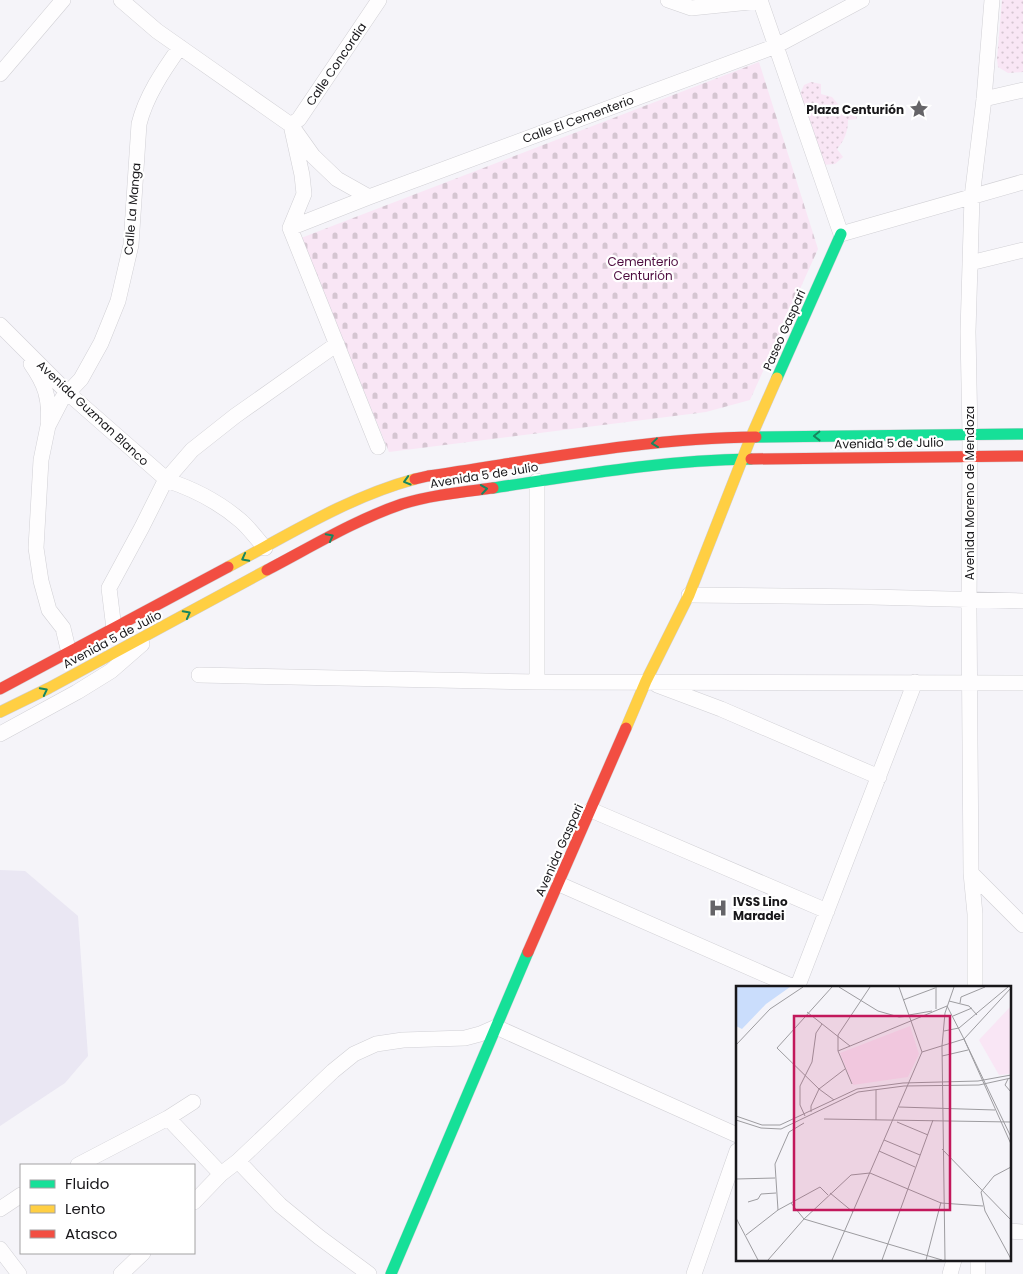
<svg xmlns="http://www.w3.org/2000/svg" width="1023" height="1274" font-family="Poppins,sans-serif">
  <style>
    .built { fill: #eae7f3 }
    .cemetery { fill: url(#cemetery-stones) }
    .park { fill: url(#park-dots) }
    .lines { fill: none; stroke-linecap: round; stroke-linejoin: round }
    .street-casing { stroke: #d1d0d5; stroke-width: 16 }
    .fast-casing { stroke: #d1d0d5; stroke-width: 12 }
    .slow-casing { stroke: #d1d0d5; stroke-width: 12 }
    .jam-casing { stroke: #d1d0d5; stroke-width: 12 }
    .street { stroke: #fefdfe; stroke-width: 15 }
    .fast { stroke: #16e098; stroke-width: 11 }
    .slow { stroke: #ffcf43; stroke-width: 11 }
    .jam { stroke: #f24e42; stroke-width: 11 }
    .oneway { stroke: #17865f }
    .labels { text-anchor: middle; dominant-baseline: central; stroke-width: 4.5; stroke-linejoin: round; paint-order: stroke }
    .street-label { font-size: 12px; fill: #18171a; stroke: #fff }
    .poi-label { font-size: 12px; font-weight: bold; fill: #18171a; stroke: #fff; text-anchor: end }
    .park-label { font-size: 12px; fill: #4e0d40; stroke: #fff }
    .inset-road { fill: none; stroke: #9d9ca0; stroke-width: 1 }
    .view { fill: #c2185b; fill-opacity: 0.15; stroke: #c2185b; stroke-width: 2.5 }
    .inset-edge { fill: none; stroke: #18171a; stroke-width: 2.5 }
  </style>
  <defs>
    <pattern id="cemetery-stones" width="16" height="16" patternUnits="userSpaceOnUse" patternTransform="scale(1.25)"><rect width="16" height="16" fill="#f9e6f5"/><path d="M2 7V4a2 2 0 0 1 4 0v3zM10 15v-3a2 2 0 0 1 4 0v3z" fill="#d5c5d1"/></pattern>
    <pattern id="park-dots" width="8" height="8" patternUnits="userSpaceOnUse" patternTransform="scale(1.25)"><rect width="8" height="8" fill="#f9e6f5"/><path d="M2 2h.1M6 6h.1" fill="none" stroke="#d5c5d1" stroke-width="1.8" stroke-linecap="round"/></pattern>
  </defs>
  <rect width="100%" height="100%" fill="#f5f4f9"/>
  <path class="built" d="M 0,870 L 25,871 L 78,916 L 88,1056 L 65,1083 L 0,1126 Z"/>
  <path class="cemetery" d="M 759,62 L 818,249 L 750,400 L 706,412 L 389,452 L 301,238 Z"/>
  <path class="park" d="M 1002,0 L 1023,0 L 1023,72 L 1008,73 L 998,67 L 997,59 Z
    M 811,82 L 821,84 L 821,94 L 832,97 L 844,111 L 854,107 L 857,119 L 848,120 C 848,132 844,141 837,149 L 843,157 L 835,164 L 822,165 L 800,94 L 804,85 Z"/>
  <g class="lines">
    <g class="street-casing">
      <path id="street" d="M 121,0 L 157,31 L 291,125 L 313,156 L 337,179 L 369,197
        M 668,0 L 691,8 L 760,1
        M 760,0 L 841,234 L 1023,182
        M 0,74 L 63,0
        M 984,99 L 1023,90
        M 290,228 L 369,197 L 776,46 L 862,0
        M 970,263 L 1023,250
        M 0,325 L 68,393 L 166,479
        M 31,364 C 45,384 50,398 48,422
        M 378,447 L 290,228 L 304,194 L 302,175 L 291,125 L 299,119 L 379,0
        M 166,480 C 194,489 219,502 241,521 C 250,529 257,539 265,548
        M 689,595 L 871,597 L 1023,601
        M 114,629 L 109,588 L 142,527 L 166,479 L 166,480 L 192,450 L 235,416 L 337,344
        M 69,653 L 63,628 L 49,610 L 41,581 L 36,548 L 41,460 L 48,426 L 62,399 L 81,379 L 101,343 L 118,301 L 131,245 L 139,124 C 146,96 163,71 180,47
        M 199,675 L 537,682 L 1023,683
        M 537,682 L 537,481
        M 657,685 L 721,709 L 879,777
        M 0,734 L 77,692 L 111,671 L 142,644
        M 591,810 L 827,911
        M 971,873 L 1023,925
        M 559,884 L 796,988
        M 797,988 L 915,682
        M 975,988 L 975,914 L 971,873 L 969,610 L 970,435 L 968,332 L 972,197 L 984,99 L 992,0
        M 168,1118 L 193,1102
        M 238,1161 L 280,1205 L 319,1237 L 369,1274
        M 78,1165 L 168,1118 L 221,1174
        M 194,1202 L 221,1174 L 238,1161 L 333,1071 L 354,1054 L 376,1044 L 403,1040 L 465,1038 L 480,1034 L 496,1027 L 737,1135
        M 0,1209 L 21,1195
        M 1009,1231 L 1023,1232
        M 0,1249 L 19,1274
        M 978,1260 L 978,1274
        M 121,1274 L 143,1253
        M 694,1274 L 737,1151
        M 950,1274 L 954,1260"/>
    </g>
    <g class="fast-casing">
      <path id="fast" d="M 777,378 L 841,234
        M 756,437 L 1023,434
        M 493,488 C 579,475 664,460 751,459
        M 391,1274 L 528,952"/>
    </g>
    <g class="slow-casing">
      <path id="slow" d="M 228,567 C 288,535 348,497 415,479
        M 0,712 L 49,688 L 267,570
        M 626,728 L 646,681 L 689,595 L 751,437 L 777,378"/>
    </g>
    <g class="jam-casing">
      <path id="jam" d="M 751,459 L 1023,456
        M 415,479 L 428,476 C 537,460 646,438 756,437
        M 267,570 C 311,547 355,520 402,504 C 431,495 463,492 493,488
        M 0,689 L 228,567
        M 528,952 L 626,728"/>
    </g>
    <use href="#street" class="street"/>
    <use href="#fast" class="fast"/>
    <use href="#slow" class="slow"/>
    <use href="#jam" class="jam"/>
  </g>
  <defs><path id="oneway-chevron" d="M-2-3.5L2.5 0L-2 3.5" fill="none" stroke-width="1.6" stroke-linecap="round" stroke-linejoin="round" transform="scale(1.25)"/></defs>
  <g class="oneway">
    <use href="#oneway-chevron" transform="translate(817 436) rotate(179)"/>
    <use href="#oneway-chevron" transform="translate(655 443) rotate(173)"/>
    <use href="#oneway-chevron" transform="translate(407 481) rotate(164)"/>
    <use href="#oneway-chevron" transform="translate(484 489) rotate(-8)"/>
    <use href="#oneway-chevron" transform="translate(330 537) rotate(-28)"/>
    <use href="#oneway-chevron" transform="translate(245 558) rotate(152)"/>
    <use href="#oneway-chevron" transform="translate(187 614) rotate(-28)"/>
    <use href="#oneway-chevron" transform="translate(44 691) rotate(-27)"/>
  </g>
  <defs>
    <g id="sight-bare" transform="scale(1.5)"><path d="M0-6L1.8-2.2L6-1.7L2.9 1.2L3.7 5.4L0 3.3L-3.7 5.4L-2.9 1.2L-6-1.7L-1.8-2.2Z" fill="#656468" stroke="#fff" stroke-width="2.5" paint-order="stroke"/></g>
    <g id="hospital-bare" transform="scale(1.5)"><path d="M-5-5h3v3.5h4V-5h3V5h-3V1.5h-4V5h-3Z" fill="#656468" stroke="#fff" stroke-width="2.5" paint-order="stroke"/></g>
  </defs>
  <g fill-rule="evenodd">
    <use href="#sight-bare" x="919" y="109"/>
    <use href="#hospital-bare" x="718" y="908"/>
  </g>
  <g class="labels">
    <g class="street-label">
      <text transform="translate(336 64) rotate(-56)">Calle Concordia</text>
      <text transform="translate(578 119) rotate(-20)">Calle El Cementerio</text>
      <text transform="translate(132 209) rotate(-85)">Calle La Manga</text>
      <text transform="translate(784 330) rotate(-66)">Paseo Gaspari</text>
      <text transform="translate(93 413) rotate(43)">Avenida Guzman Blanco</text>
      <text transform="translate(889 443) rotate(-1)">Avenida 5 de Julio</text>
      <text transform="translate(484 475) rotate(-9)">Avenida 5 de Julio</text>
      <text transform="translate(969 493) rotate(-90)">Avenida Moreno de Mendoza</text>
      <text transform="translate(112 639) rotate(-28)">Avenida 5 de Julio</text>
      <text transform="translate(559 850) rotate(-66)">Avenida Gaspari</text>
    </g>
    <g class="poi-label">
      <text x="904" y="109">Plaza Centurión</text>
      <text x="733" y="901" text-anchor="start">IVSS Lino<tspan x="733" dy="14">Maradei</tspan></text>
    </g>
    <g class="park-label">
      <text x="643" y="261">Cementerio<tspan x="643" dy="14">Centurión</tspan></text>
    </g>
  </g>
  <g transform="translate(736 986)">
    <rect width="275" height="275" fill="#f5f4f9"/>
    <path d="M 174,40 L 183,68 L 172,91 L 117,99 L 104,67 Z" fill="#f9e6f5"/>
    <path d="M 275,20 L 275,88 L 263,89 L 243,54 Z" fill="#f9e6f5"/>
    <path d="M 0,1 L 54,1 L 30,18 L 6,43 L 0,40 Z" fill="#caddfc"/>
    <path class="inset-road" d="M 103,1 L 142,25 L 163,31 L 174,30M 163,1 L 186,66M 200,1 L 200,23M 167,14 L 199,2M 213,15 L 233,20 L 241,29M 224,17 L 225,11 L 249,1M 211,20 L 228,53M 71,26 L 114,60M 173,29 L 196,25M 217,30 L 236,22M 208,45 L 223,42 L 272,1M 228,53 L 275,158M 228,53 L 275,151M 0,59 L 34,23 L 67,1M 102,65 L 211,20M 186,66 L 228,53 L 275,2M 206,70 L 232,64M 272,93 L 269,99 L 275,106M 116,98 L 102,65 L 102,49 L 134,1M 83,103 L 41,62 L 96,1M 83,103 L 98,114M 163,121 L 259,124M 75,126 L 75,120 L 83,103 L 109,83M 0,130 L 26,139 L 44,139 L 121,103 L 167,97 L 242,95 L 275,89M 69,130 L 64,119 L 64,100 L 76,76 L 80,47 L 86,38M 88,133 L 275,136M 0,134 L 25,142 L 45,143 L 122,106 L 168,100 L 243,99 L 275,92M 140,134 L 140,104M 161,136 L 192,149M 148,154 L 184,169M 206,163 L 275,234M 143,165 L 179,181M 275,181 L 258,190 L 245,206 L 249,225 L 275,273M 0,193 L 39,192M 94,207 L 117,226M 12,216 L 22,213 L 25,208 L 40,207M 55,217 L 68,233 L 206,274M 42,224 L 39,178 L 53,146 L 68,137M 0,232 L 22,274M 10,249 L 42,224 L 84,201 L 92,209M 32,274 L 68,233 L 115,189 L 134,187 L 205,217 L 247,220M 96,274 L 186,66M 146,274 L 197,134M 190,274 L 205,216M 209,274 L 206,60 L 209,27 L 218,1"/>
    <path class="view" d="M 58,30 L 214,30 L 214,224 L 58,224 Z"/>
    <rect width="275" height="275" class="inset-edge"/>
  </g>
  <rect x="20" y="1164" width="175" height="90" fill="#ffffff" stroke="#a3a2a3"/>
  <rect x="30" y="1180" width="25" height="8" fill="#16e098" stroke="#a3a2a3"/>
  <text x="65" y="1189" font-size="15" fill="#18171a">Fluido</text>
  <rect x="30" y="1205" width="25" height="8" fill="#ffcf43" stroke="#a3a2a3"/>
  <text x="65" y="1214" font-size="15" fill="#18171a">Lento</text>
  <rect x="30" y="1230" width="25" height="8" fill="#f24e42" stroke="#a3a2a3"/>
  <text x="65" y="1239" font-size="15" fill="#18171a">Atasco</text>
</svg>
